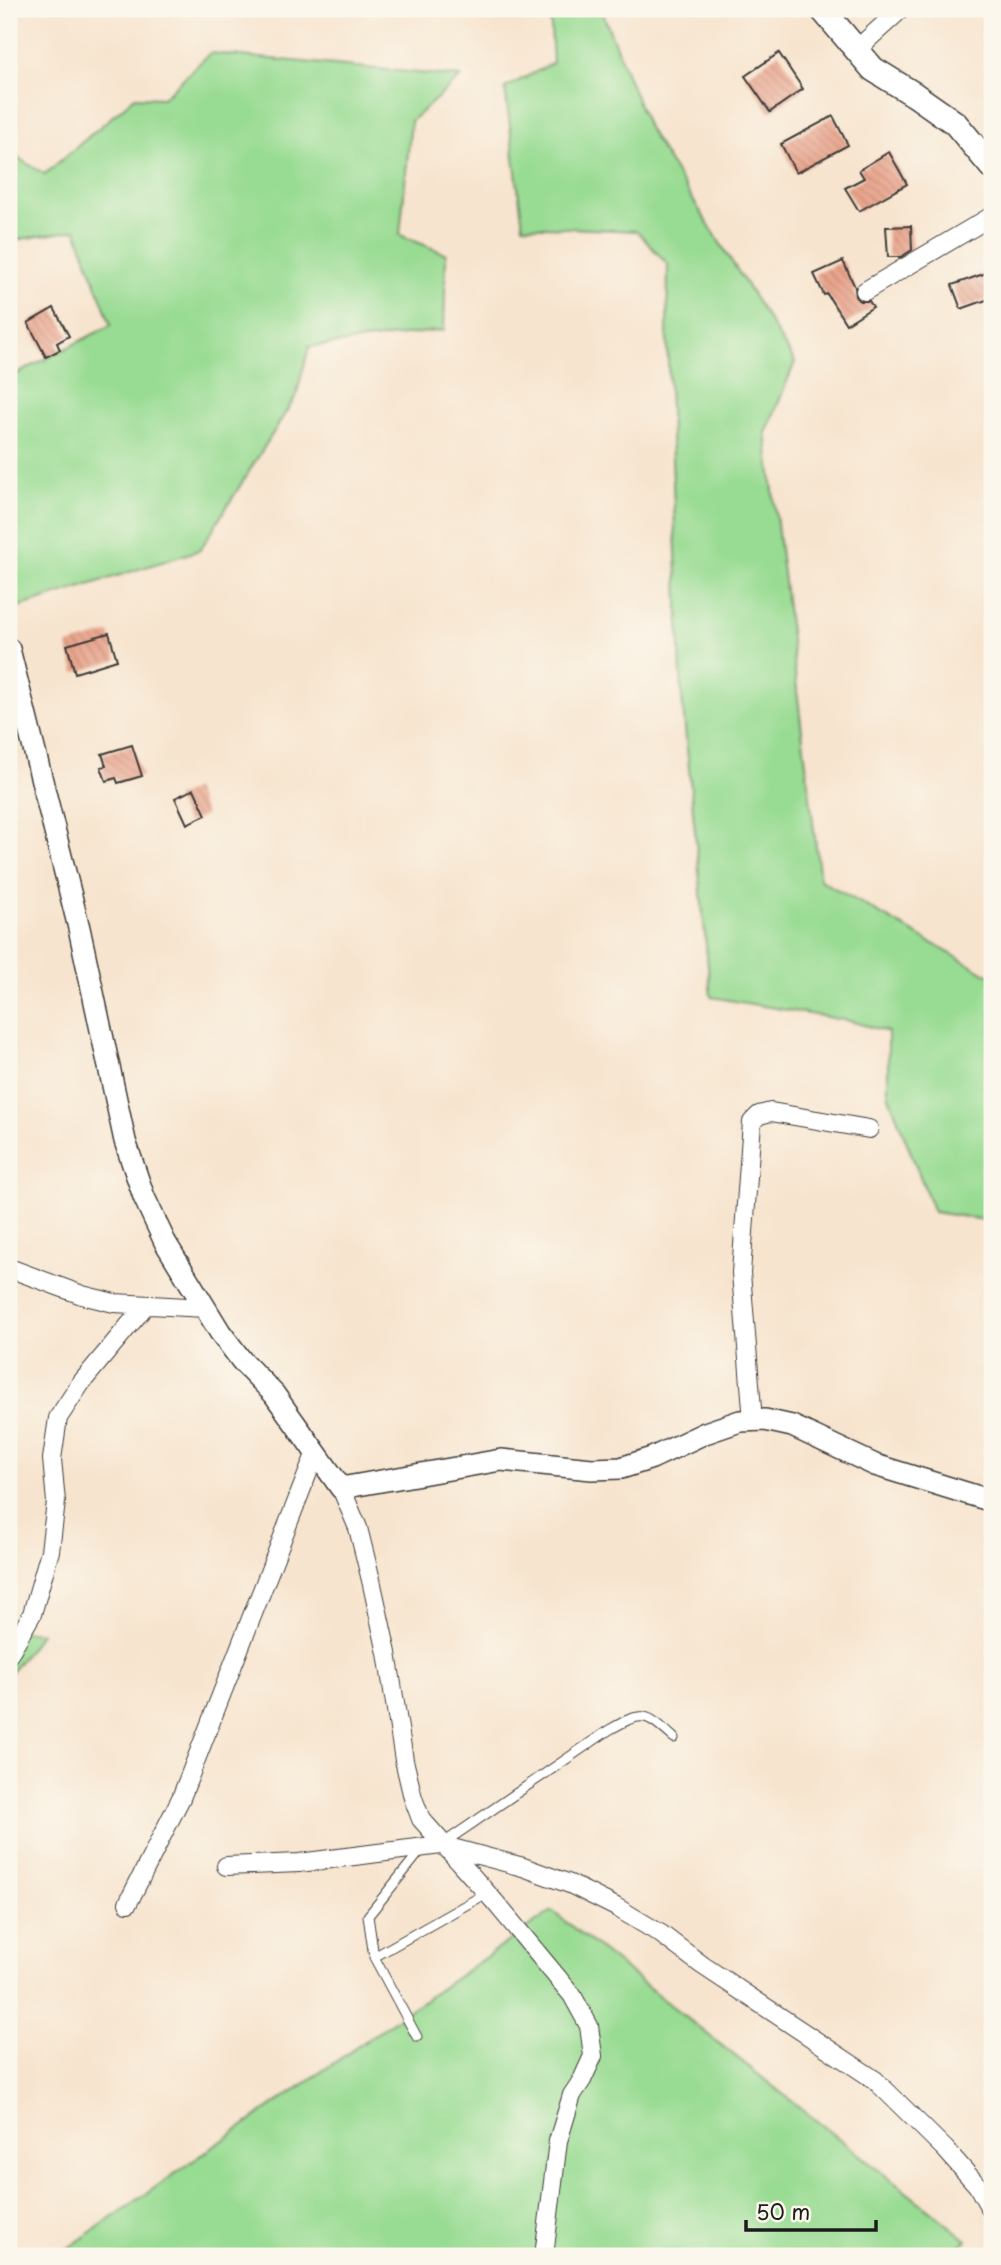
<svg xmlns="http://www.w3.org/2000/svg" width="1001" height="2265" font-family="'Playpen Sans',sans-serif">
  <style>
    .grass { fill: #98db92; stroke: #5a7c57; stroke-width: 2 }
    .building { fill: url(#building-back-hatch) }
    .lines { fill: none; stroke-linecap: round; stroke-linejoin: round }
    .service-casing { stroke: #3d3a37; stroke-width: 11 }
    .minor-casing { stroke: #3d3a37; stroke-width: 20 }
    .tertiary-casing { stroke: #3d3a37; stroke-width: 24 }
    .secondary-casing { stroke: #3d3a37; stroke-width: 27 }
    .service { stroke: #fff; stroke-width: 9 }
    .minor { stroke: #fff; stroke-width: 18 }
    .tertiary { stroke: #fff; stroke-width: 21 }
    .secondary { stroke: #fff; stroke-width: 24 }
  </style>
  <defs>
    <pattern id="building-back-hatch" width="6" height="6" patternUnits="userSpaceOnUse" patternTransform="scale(1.75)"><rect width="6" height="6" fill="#e9a48c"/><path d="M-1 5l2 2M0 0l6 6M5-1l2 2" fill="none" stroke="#c78d78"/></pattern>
  </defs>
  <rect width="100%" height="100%" fill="#fbf7ec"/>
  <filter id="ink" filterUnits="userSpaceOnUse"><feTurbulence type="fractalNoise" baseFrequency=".0143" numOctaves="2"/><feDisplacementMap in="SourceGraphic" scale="14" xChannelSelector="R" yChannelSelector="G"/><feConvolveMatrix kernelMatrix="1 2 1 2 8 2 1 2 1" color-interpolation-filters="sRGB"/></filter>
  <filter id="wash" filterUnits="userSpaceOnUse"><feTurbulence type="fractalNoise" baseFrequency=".00686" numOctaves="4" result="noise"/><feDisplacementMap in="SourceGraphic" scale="28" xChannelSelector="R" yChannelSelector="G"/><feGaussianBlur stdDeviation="1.57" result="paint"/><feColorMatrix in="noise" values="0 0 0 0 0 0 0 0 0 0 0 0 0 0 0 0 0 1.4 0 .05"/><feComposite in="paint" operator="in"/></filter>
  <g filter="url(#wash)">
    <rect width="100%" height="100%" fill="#f7e4ce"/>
    <path class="grass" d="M 550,9 L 601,9 L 649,130 L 795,362 L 766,433 L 820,880 L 985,973 L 992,975 L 992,1221 L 934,1212 L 888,1094 L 888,1032 L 850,1021 L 711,997 L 682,697 L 667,338 L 668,265 L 637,231 L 523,226 L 505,88 L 553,63 Z
      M 210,53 L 461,77 L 411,121 L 400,235 L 446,254 L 444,330 L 309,347 L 296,396 L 200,550 L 9,610 L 9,378 L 111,325 L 76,230 L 9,241 L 9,153 L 45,174 L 135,97 L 163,98 Z
      M 9,1630 L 41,1633 L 9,1675 Z
      M 552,1911 L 967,2240 L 947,2256 L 57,2256 Z"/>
    <g id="blocks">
      <path class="building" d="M 779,53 L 803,89 L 770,112 L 745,76 Z
        M 833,116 L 848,145 L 796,173 L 781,144 Z
        M 889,152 L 907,184 L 859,211 L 845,188 L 864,178 L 859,170 Z
        M 911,226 L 912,250 L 901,257 L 888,257 L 886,227 Z
        M 843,261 L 855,287 L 856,297 L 860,301 L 869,301 L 873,307 L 846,324 L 827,294 L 824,295 L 814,274 Z
        M 992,271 L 992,298 L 961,309 L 952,285 Z
        M 54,308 L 69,336 L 57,343 L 60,350 L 46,357 L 28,323 Z
        M 109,633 L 117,660 L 75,673 L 67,645 Z
        M 132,745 L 142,776 L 118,783 L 116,778 L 106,781 L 101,767 L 106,766 L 102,754 Z
        M 194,789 L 206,815 L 187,824 L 175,798 Z"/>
    </g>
  </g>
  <g filter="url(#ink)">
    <use href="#blocks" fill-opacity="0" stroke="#3d3a37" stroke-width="2"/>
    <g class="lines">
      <g class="service-casing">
        <path id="service" d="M 442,1844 L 609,1730 C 643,1711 644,1711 674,1738
          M 374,1957 L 487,1893
          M 417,2037 L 374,1957 L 368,1916 L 422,1849"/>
      </g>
      <g class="minor-casing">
        <path id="minor" d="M 856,50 L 901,9
          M 865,291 L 992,216
          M 9,1268 L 82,1295 L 114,1303 L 205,1308
          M 753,1421 L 741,1273 L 752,1122 L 759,1115 L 771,1112 L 869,1129
          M 341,1488 L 358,1528 L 371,1580 L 387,1653 L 404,1760 L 413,1798 L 421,1819 L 494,1901 L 572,1995 L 589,2026 L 593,2056 L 582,2080 L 572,2095 L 558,2141 L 544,2256
          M 9,1654 L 32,1614 L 50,1551 L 56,1502 L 52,1459 L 58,1418 L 81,1383 L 145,1306
          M 226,1866 L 299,1863 L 441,1845 L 523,1867 L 570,1884 L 616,1907 L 661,1934 L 702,1965 L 875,2080 L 946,2150 L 977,2185 L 992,2212
          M 128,1903 L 181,1798 L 316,1452"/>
      </g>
      <g class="tertiary-casing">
        <path id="tertiary" d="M 9,649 L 79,928 L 125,1141 L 144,1197 L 165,1242 L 220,1332 L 242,1361 L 274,1394 L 341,1488 L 501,1460 L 592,1469 L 621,1468 L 652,1458 L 705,1433 L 740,1421 L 765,1420 L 792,1426 L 875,1465 L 992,1501"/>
      </g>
      <g class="secondary-casing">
        <path id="secondary" d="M 822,9 L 873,69 L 915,95 L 955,123 L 992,167"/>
      </g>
      <use href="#service" class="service"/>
      <use href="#minor" class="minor"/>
      <use href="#tertiary" class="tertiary"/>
      <use href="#secondary" class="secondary"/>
    </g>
  </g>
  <rect width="1001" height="2265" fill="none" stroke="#fbf7ec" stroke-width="35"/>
  <path d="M746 2220v10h130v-10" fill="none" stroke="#1c1c1c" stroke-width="3.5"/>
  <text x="756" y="2220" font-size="21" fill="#1c1c1c" stroke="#fbf7ec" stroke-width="5" paint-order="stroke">50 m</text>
</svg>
